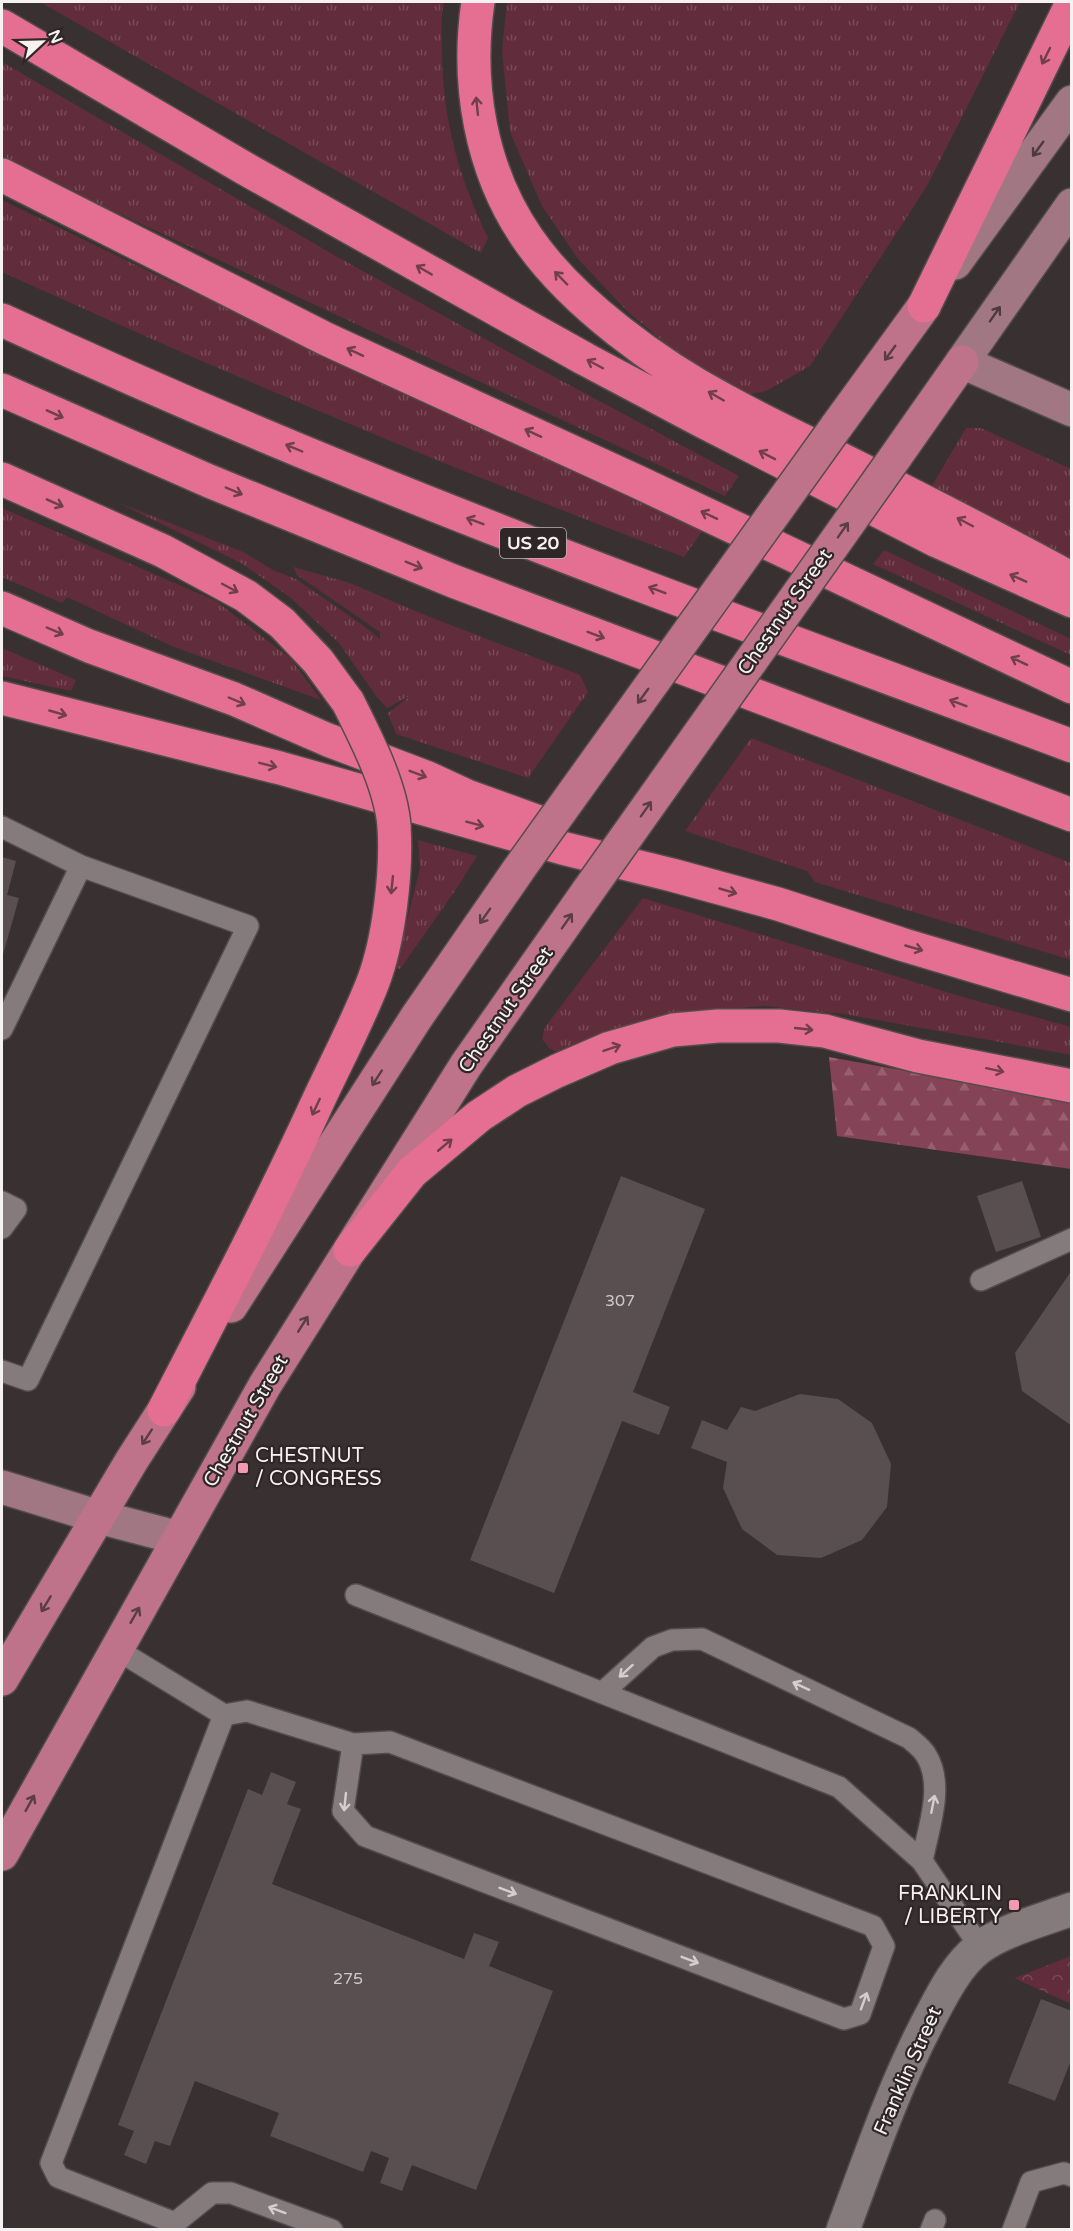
<svg xmlns="http://www.w3.org/2000/svg" width="1073" height="2231" font-family="'Varela Round',sans-serif">
  <style>
    .grass { fill: url(#grass-tufts) }
    .forest { fill: url(#forest-firs) }
    .park { fill: url(#park-crowns) }
    .building { fill: #594f51 }
    .lines { fill: none; stroke-linecap: round; stroke-linejoin: round }
    .lane-casing { stroke: #534c4e; stroke-width: 24 }
    .street-casing { stroke: #534c4e; stroke-width: 36 }
    .secondary-casing { stroke: #534c4e; stroke-width: 36 }
    .primary-casing { stroke: #534c4e; stroke-width: 36 }
    .highway-casing { stroke: #534c4e; stroke-width: 36 }
    .lane { stroke: #857b7d; stroke-width: 21 }
    .street { stroke: #857b7d; stroke-width: 33 }
    .secondary { stroke: #a27784; stroke-width: 33 }
    .primary { stroke: #bf738a; stroke-width: 33 }
    .highway { stroke: #e56e93; stroke-width: 33 }
    .primary-bridge-casing { stroke: #534c4e; stroke-width: 36; stroke-linecap: butt }
    .highway-bridge-casing { stroke: #534c4e; stroke-width: 36; stroke-linecap: butt }
    .primary-bridge { stroke: #bf738a; stroke-width: 33 }
    .highway-bridge { stroke: #e56e93; stroke-width: 33 }
    .oneway { stroke: #6f3f4d }
    .oneway2 { stroke: #4c3a3f }
    .oneway3 { stroke: #5a3d45 }
    .oneway4 { stroke: #d4cecf }
    .poi-dot { fill: #f19ab2; stroke: #2f2628; stroke-width: 2 }
    .labels { text-anchor: middle; dominant-baseline: central; stroke-width: 4.5; stroke-linejoin: round; paint-order: stroke }
    .number-label { font-size: 16px; fill: #cfc8ca }
    .shield { fill: #2f2628; stroke: #bab4b5; stroke-width: 1.5 }
    .shield-label { font-size: 18px; font-weight: bold; fill: #f6f1f2 }
    .street-label { font-size: 20px; fill: #f6f1f2; stroke: #2f2628 }
    .poi-label { font-size: 20px; fill: #f6f1f2; stroke: #2f2628; text-anchor: start }
  </style>
  <defs>
    <pattern id="grass-tufts" width="24" height="20" patternUnits="userSpaceOnUse" patternTransform="scale(1.5)"><rect width="24" height="20" fill="#612c3c"/><path d="M3 7l-1-3M5 7V3M7 7l1-3M15 17l-1-3M17 17v-4M19 17l1-3" fill="none" stroke="#784b59"/></pattern>
    <pattern id="forest-firs" width="22" height="20" patternUnits="userSpaceOnUse" patternTransform="scale(1.5)"><rect width="22" height="20" fill="#854357"/><path d="M5 1l3.5 6h-7zM16 11l3.5 6h-7z" fill="#975f70"/></pattern>
    <pattern id="park-crowns" width="20" height="18" patternUnits="userSpaceOnUse" patternTransform="scale(1.5)"><rect width="20" height="18" fill="#612c3c"/><path d="M2 6a3 3 0 1 1 6 0M12 15a3 3 0 1 1 6 0" fill="none" stroke="#784b59"/></pattern>
  </defs>
  <rect width="100%" height="100%" fill="#393032"/>
  <path class="grass" d="M 40,2 L 444,2 C 440,20 442,38 442,57 C 444,125 459,177 488,238 L 481,253 Z
    M 507,2 L 1020,2 L 927,186 L 810,366 L 766,391 L 745,395 L 681,356 L 628,312 L 578,259 L 542,206 L 510,132 L 502,50 Z
    M 2,62 L 334,255 L 523,360 L 739,476 L 725,496 L 47,180 L 2,155 Z
    M 2,200 L 169,281 L 705,527 L 684,557 C 453,470 226,374 2,272 Z
    M 966,428 L 981,428 L 1071,469 L 1071,559 L 930,489 Z
    M 117,502 L 243,552 L 273,570 L 296,579 L 364,626 L 380,639 L 380,632 L 297,575 L 293,567 L 350,583 L 420,613 L 580,675 L 588,692 L 528,778 L 396,734 L 388,713 L 413,694 L 387,708 L 376,696 L 339,643 L 291,598 L 241,563 Z
    M 2,508 L 216,601 L 290,658 L 321,700 L 174,647 L 67,597 L 62,603 L 2,577 Z
    M 884,550 L 1071,639 L 1071,655 L 873,564 Z
    M 2,648 L 76,680 L 71,691 L 2,676 Z
    M 751,738 L 1071,863 L 1071,960 L 815,882 L 807,871 L 685,831 Z
    M 418,840 L 477,856 L 457,888 L 400,969 L 395,968 L 420,868 Z
    M 643,898 L 966,998 L 1071,1027 L 1072,1055 L 844,1014 L 764,1006 L 675,1013 L 627,1027 L 558,1053 L 549,1048 L 542,1039 L 545,1027 Z"/>
  <path class="forest" d="M 829,1057 L 1071,1101 L 1071,1169 L 837,1136 Z"/>
  <path class="park" d="M 1071,1956 L 1071,2004 L 1014,1978 L 1015,1978 Z"/>
  <path class="building" d="M 2,857 L 16,861 L 7,895 L 19,898 L 2,958 Z
    M 621,1176 L 705,1209 L 633,1392 L 670,1407 L 659,1435 L 622,1421 L 554,1593 L 470,1560 Z
    M 1022,1181 L 1041,1237 L 996,1252 L 977,1196 Z
    M 1072,1270 L 1072,1426 L 1022,1391 L 1015,1353 Z
    M 800,1394 L 838,1399 L 872,1423 L 891,1464 L 887,1507 L 862,1540 L 821,1558 L 777,1555 L 742,1529 L 723,1488 L 727,1462 L 691,1448 L 702,1420 L 727,1430 L 741,1407 L 755,1411 Z
    M 271,1772 L 296,1782 L 287,1804 L 301,1809 L 272,1884 L 464,1959 L 474,1933 L 499,1942 L 489,1966 L 553,1991 L 476,2190 L 412,2165 L 402,2191 L 380,2183 L 389,2158 L 371,2151 L 363,2172 L 270,2136 L 279,2113 L 195,2081 L 170,2146 L 155,2141 L 146,2164 L 124,2155 L 134,2131 L 118,2125 L 248,1789 L 262,1795 Z
    M 1041,1999 L 1072,2011 L 1072,2058 L 1055,2101 L 1008,2083 Z"/>
  <g class="lines">
    <g class="lane-casing">
      <path id="lane" d="M 2,827 L 81,866
        M 2,1029 L 81,866 L 248,926 L 28,1380 L 2,1371
        M 2,1202 L 16,1209 L 2,1228
        M 981,1280 L 1072,1239
        M 356,1595 L 839,1787 L 922,1861 L 980,1947
        M 116,1649 L 224,1715
        M 602,1693 L 653,1647 L 672,1640 L 702,1639 L 909,1738 C 915,1743 922,1748 926,1755 C 945,1785 928,1829 922,1861
        M 175,2223 L 212,2193 L 231,2193 L 332,2230
        M 170,2230 L 175,2223 L 58,2177 L 51,2163 L 224,1715 L 247,1711 L 353,1744 L 390,1742 L 873,1926 L 884,1946 L 860,2014 L 844,2019 L 365,1836 L 343,1811 L 353,1744
        M 931,2230 L 935,2220
        M 1013,2230 L 1031,2182 L 1064,2173 L 1072,2176"/>
    </g>
    <g class="street-casing">
      <path id="street" d="M 843,2230 C 870,2157 895,2083 932,2014 C 944,1991 958,1964 979,1948 C 1001,1931 1045,1919 1072,1909"/>
    </g>
    <g class="secondary-casing">
      <path id="secondary" d="M 1072,205 L 962,362 L 1072,410
        M 955,263 L 1072,102
        M 2,1487 L 99,1517 L 179,1538"/>
    </g>
    <g class="primary-casing">
      <path id="primary" d="M 836,427 L 924,306
        M 894,459 L 962,362
        M 231,1306 L 416,1018 L 519,869
        M 2,1679 L 132,1460 L 179,1387
        M 2,1854 L 265,1385 L 466,1065 L 588,891"/>
    </g>
    <g class="highway-casing">
      <path id="highway" d="M 478,2 C 466,83 480,170 528,239 C 572,303 658,365 726,401 C 760,420 796,437 831,454 C 912,495 992,535 1072,579
        M 2,26 L 244,168 L 585,359 L 702,421 L 937,541 L 1072,601
        M 2,175 L 326,339 L 636,481 L 1072,687
        M 924,306 L 1072,3
        M 2,320 C 117,373 234,424 352,472 C 590,569 831,656 1072,746
        M 2,390 L 209,481 L 453,581 L 1072,815
        M 2,479 L 163,551 L 246,596 L 282,623 L 318,661 L 348,702
        M 2,608 L 89,646 L 234,699 L 328,740 L 428,778 L 467,796 L 539,822
        M 2,698 L 280,768 L 562,848 L 672,875 L 778,904 L 904,945 L 1072,995
        M 350,1250 L 412,1172 L 479,1116 L 517,1091 L 557,1071 L 610,1048 L 673,1030 L 718,1026 L 779,1026 L 825,1031 L 918,1056 L 1072,1086
        M 164,1410 C 215,1311 267,1212 314,1110 C 333,1068 356,1026 373,982 C 389,940 397,871 394,826"/>
    </g>
    <use href="#lane" class="lane"/>
    <use href="#street" class="street"/>
    <use href="#secondary" class="secondary"/>
    <use href="#primary" class="primary"/>
    <use href="#highway" class="highway"/>
    <g class="primary-bridge-casing">
      <path id="primary-bridge" d="M 519,869 L 836,427
        M 588,891 L 894,459"/>
    </g>
    <g class="highway-bridge-casing">
      <path id="highway-bridge" d="M 348,702 C 366,738 391,786 394,826"/>
    </g>
    <use href="#primary-bridge" class="primary-bridge"/>
    <use href="#highway-bridge" class="highway-bridge"/>
  </g>
  <defs><path id="oneway-shaft" d="M-6 0H5M1.5-3L5.5 0L1.5 3" fill="none" stroke-width="1.6" stroke-linecap="round" stroke-linejoin="round" transform="scale(1.5)"/></defs>
  <g class="oneway">
    <use href="#oneway-shaft" transform="translate(1046 56) rotate(116)"/>
    <use href="#oneway-shaft" transform="translate(477 106) rotate(-96)"/>
    <use href="#oneway-shaft" transform="translate(424 270) rotate(-150)"/>
    <use href="#oneway-shaft" transform="translate(561 278) rotate(-134)"/>
    <use href="#oneway-shaft" transform="translate(355 352) rotate(-155)"/>
    <use href="#oneway-shaft" transform="translate(595 364) rotate(-152)"/>
    <use href="#oneway-shaft" transform="translate(716 396) rotate(-150)"/>
    <use href="#oneway-shaft" transform="translate(55 414) rotate(24)"/>
    <use href="#oneway-shaft" transform="translate(533 433) rotate(-155)"/>
    <use href="#oneway-shaft" transform="translate(294 448) rotate(-157)"/>
    <use href="#oneway-shaft" transform="translate(767 455) rotate(-153)"/>
    <use href="#oneway-shaft" transform="translate(234 491) rotate(23)"/>
    <use href="#oneway-shaft" transform="translate(55 503) rotate(24)"/>
    <use href="#oneway-shaft" transform="translate(709 515) rotate(-155)"/>
    <use href="#oneway-shaft" transform="translate(475 521) rotate(-159)"/>
    <use href="#oneway-shaft" transform="translate(965 522) rotate(-152)"/>
    <use href="#oneway-shaft" transform="translate(414 565) rotate(22)"/>
    <use href="#oneway-shaft" transform="translate(1018 578) rotate(-156)"/>
    <use href="#oneway-shaft" transform="translate(230 588) rotate(28)"/>
    <use href="#oneway-shaft" transform="translate(657 590) rotate(-159)"/>
    <use href="#oneway-shaft" transform="translate(55 631) rotate(23)"/>
    <use href="#oneway-shaft" transform="translate(596 635) rotate(21)"/>
    <use href="#oneway-shaft" transform="translate(1019 661) rotate(-155)"/>
    <use href="#oneway-shaft" transform="translate(237 701) rotate(23)"/>
    <use href="#oneway-shaft" transform="translate(958 703) rotate(-159)"/>
    <use href="#oneway-shaft" transform="translate(58 713) rotate(16)"/>
    <use href="#oneway-shaft" transform="translate(268 765) rotate(14)"/>
    <use href="#oneway-shaft" transform="translate(418 774) rotate(21)"/>
    <use href="#oneway-shaft" transform="translate(475 824) rotate(15)"/>
    <use href="#oneway-shaft" transform="translate(392 885) rotate(96)"/>
    <use href="#oneway-shaft" transform="translate(728 891) rotate(16)"/>
    <use href="#oneway-shaft" transform="translate(914 948) rotate(16)"/>
    <use href="#oneway-shaft" transform="translate(804 1029) rotate(6)"/>
    <use href="#oneway-shaft" transform="translate(612 1048) rotate(-19)"/>
    <use href="#oneway-shaft" transform="translate(995 1070) rotate(12)"/>
    <use href="#oneway-shaft" transform="translate(316 1107) rotate(115)"/>
    <use href="#oneway-shaft" transform="translate(445 1145) rotate(-40)"/>
  </g>
  <g class="oneway2">
    <use href="#oneway-shaft" transform="translate(1038 149) rotate(126)"/>
    <use href="#oneway-shaft" transform="translate(995 314) rotate(-55)"/>
  </g>
  <g class="oneway3">
    <use href="#oneway-shaft" transform="translate(890 353) rotate(126)"/>
    <use href="#oneway-shaft" transform="translate(843 530) rotate(-55)"/>
    <use href="#oneway-shaft" transform="translate(643 696) rotate(126)"/>
    <use href="#oneway-shaft" transform="translate(646 809) rotate(-55)"/>
    <use href="#oneway-shaft" transform="translate(485 916) rotate(125)"/>
    <use href="#oneway-shaft" transform="translate(567 921) rotate(-55)"/>
    <use href="#oneway-shaft" transform="translate(377 1078) rotate(123)"/>
    <use href="#oneway-shaft" transform="translate(303 1324) rotate(-58)"/>
    <use href="#oneway-shaft" transform="translate(147 1437) rotate(123)"/>
    <use href="#oneway-shaft" transform="translate(46 1604) rotate(121)"/>
    <use href="#oneway-shaft" transform="translate(135 1615) rotate(-60)"/>
    <use href="#oneway-shaft" transform="translate(30 1803) rotate(-61)"/>
  </g>
  <g class="oneway4">
    <use href="#oneway-shaft" transform="translate(626 1671) rotate(138)"/>
    <use href="#oneway-shaft" transform="translate(801 1686) rotate(-155)"/>
    <use href="#oneway-shaft" transform="translate(345 1802) rotate(96)"/>
    <use href="#oneway-shaft" transform="translate(933 1804) rotate(-79)"/>
    <use href="#oneway-shaft" transform="translate(508 1891) rotate(21)"/>
    <use href="#oneway-shaft" transform="translate(690 1960) rotate(21)"/>
    <use href="#oneway-shaft" transform="translate(864 2001) rotate(-70)"/>
    <use href="#oneway-shaft" transform="translate(277 2210) rotate(-160)"/>
  </g>
  <g class="poi-dot">
    <rect x="237" y="1462" width="12" height="12" rx="3"/>
    <rect x="1008" y="1899" width="12" height="12" rx="3"/>
  </g>
  <g class="labels">
    <g class="number-label">
      <text x="620" y="1301">307</text>
      <text x="348" y="1979">275</text>
    </g>
    <rect class="shield" x="500" y="528" width="66" height="30" rx="4.5"/>
    <g class="shield-label">
      <text x="533" y="543">US 20</text>
    </g>
    <g class="street-label">
      <text transform="translate(785 612) rotate(-55)">Chestnut Street</text>
      <text transform="translate(506 1010) rotate(-55)">Chestnut Street</text>
      <text transform="translate(246 1421) rotate(-60)">Chestnut Street</text>
      <text transform="translate(908 2071) rotate(-66)">Franklin Street</text>
    </g>
    <g class="poi-label">
      <text x="255" y="1456">CHESTNUT<tspan x="255" dy="23">/ CONGRESS</tspan></text>
      <text x="1002" y="1894" text-anchor="end">FRANKLIN<tspan x="1002" dy="23">/ LIBERTY</tspan></text>
    </g>
  </g>
  <rect width="1073" height="2231" fill="none" stroke="#f6f1f2" stroke-width="6"/>
  <g transform="translate(42 42) rotate(68)" stroke="#2f2628" stroke-width="4.5" paint-order="stroke">
  <path d="M0-4.5L10 22L0 15L-10 22Z" fill="#f6f1f2"/>
  <text y="-9" font-size="16" font-weight="bold" text-anchor="middle" fill="#f6f1f2">N</text>
  </g>
</svg>
